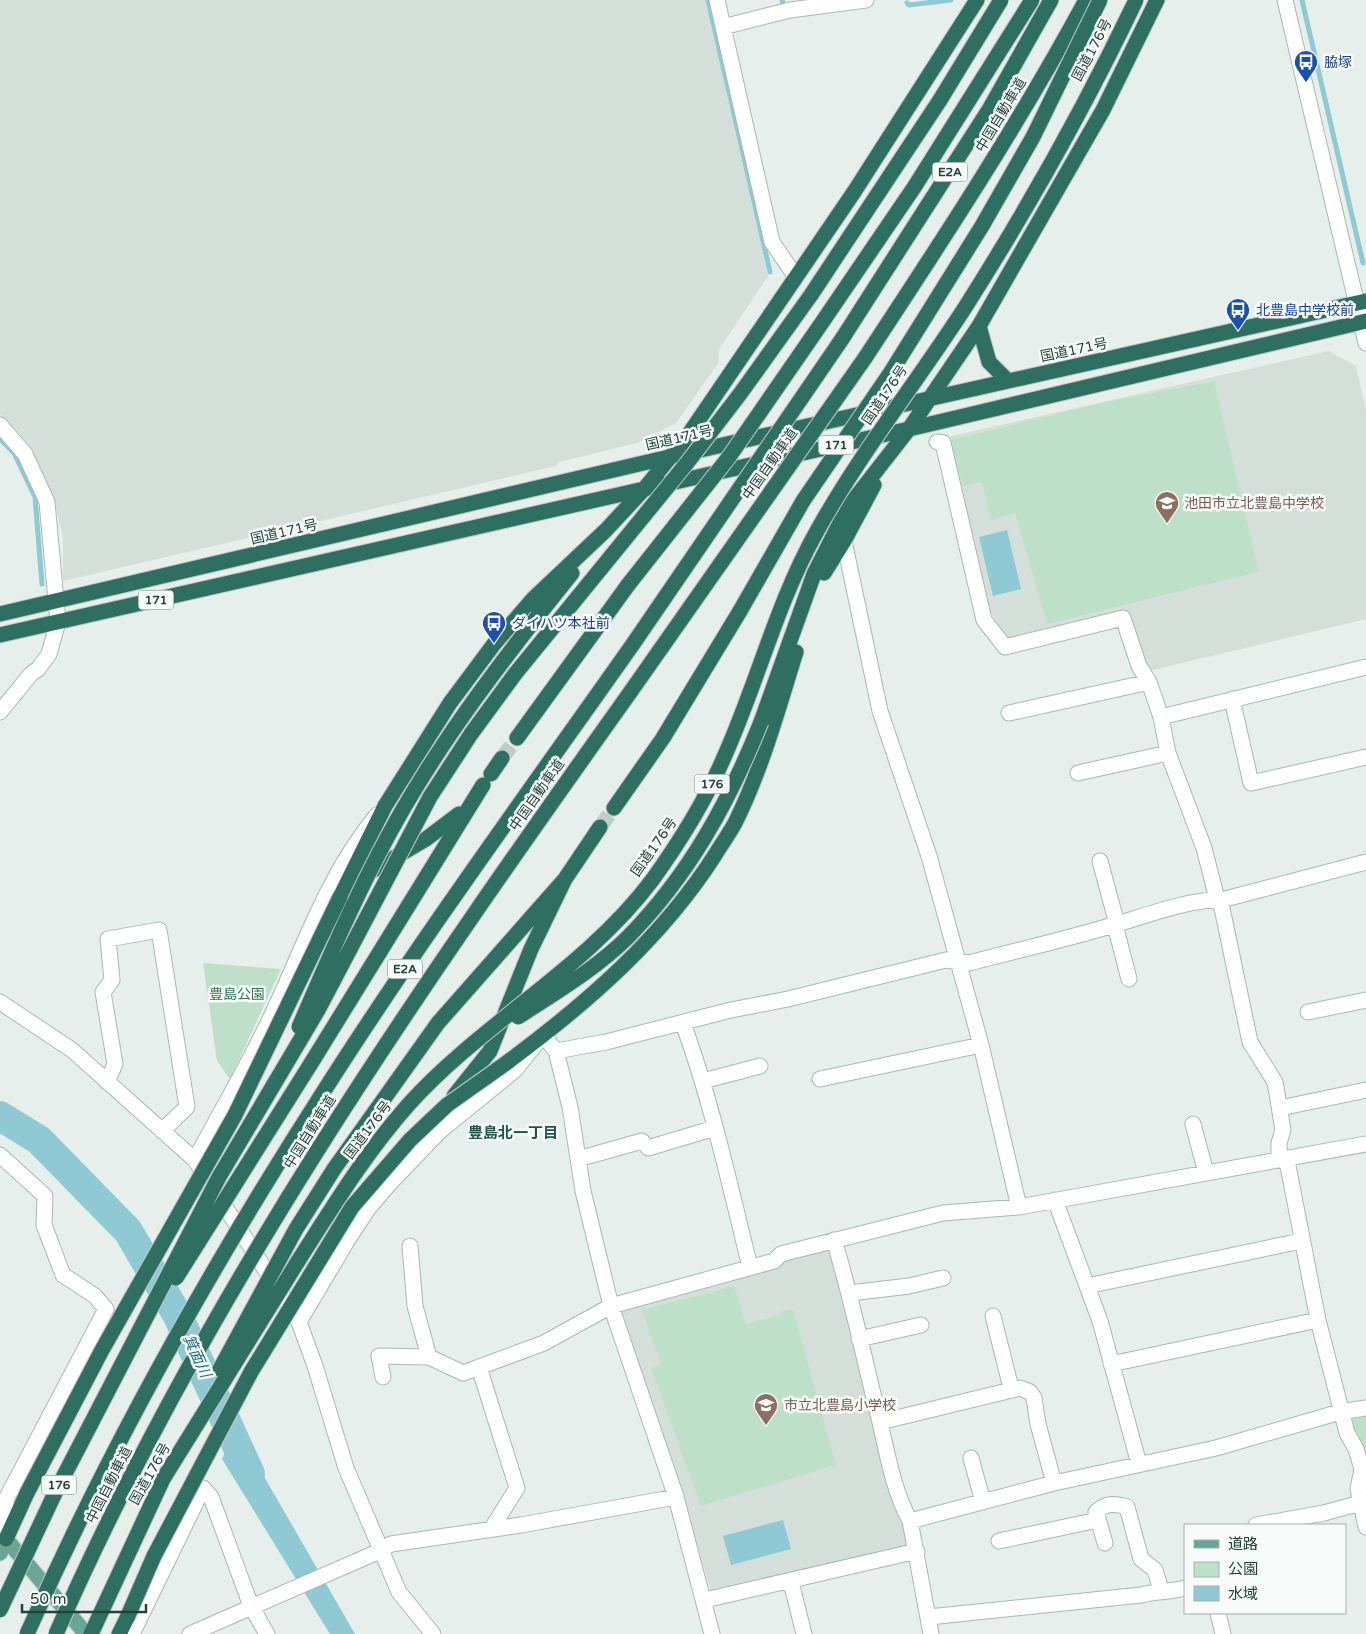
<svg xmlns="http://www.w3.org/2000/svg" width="1366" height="1634" font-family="'Varela Round','Noto Sans JP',sans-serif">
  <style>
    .built { fill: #d4dfda }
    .green { fill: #bfe0c8 }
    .water { fill: #8ec9d4 }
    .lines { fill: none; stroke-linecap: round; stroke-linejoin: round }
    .stream { stroke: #8ec9d4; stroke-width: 5 }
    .river { stroke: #8ec9d4; stroke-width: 30 }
    .highway-tunnel { stroke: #bfccc8; stroke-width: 15; stroke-dasharray: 15 8; stroke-linecap: butt }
    .minor-casing { stroke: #a8b8b2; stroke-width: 17 }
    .major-casing { stroke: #c2cac8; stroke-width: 17 }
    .highway-casing { stroke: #c2cac8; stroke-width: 17 }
    .minor { stroke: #fff; stroke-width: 15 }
    .major { stroke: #6aa596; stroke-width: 15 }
    .highway { stroke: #2f6f62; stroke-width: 15 }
    .highway-bridge-casing { stroke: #c2cac8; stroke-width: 17; stroke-linecap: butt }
    .highway-bridge { stroke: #2f6f62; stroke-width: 15 }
    .labels { text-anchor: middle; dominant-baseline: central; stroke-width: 5; stroke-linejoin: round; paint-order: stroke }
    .shield { fill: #f7fbf9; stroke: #637a73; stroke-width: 1 }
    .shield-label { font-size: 12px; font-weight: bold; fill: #24423a }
    .street-label { font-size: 14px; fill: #24423a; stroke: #f7fbf9 }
    .transit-label { font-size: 14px; fill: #164399; stroke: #f7fbf9; text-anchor: start }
    .education-label { font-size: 14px; fill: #785e54; stroke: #f7fbf9; text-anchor: start }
    .park-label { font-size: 14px; fill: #2d7a4b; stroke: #f7fbf9 }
    .neighbourhood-label { font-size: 15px; font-weight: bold; fill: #1f5548; stroke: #f7fbf9 }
    .water-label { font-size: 15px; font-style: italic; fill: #1c6f80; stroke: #f7fbf9 }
  </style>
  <rect width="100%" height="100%" fill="#e6efeb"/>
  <path class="built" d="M 0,0 L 706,0 L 768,276 L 718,351 L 719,362 L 676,423 L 637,443 L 559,462 L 556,466 L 63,581 L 63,538 L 53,496 L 29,445 L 0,414 Z
    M 1329,351 L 1356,366 L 1366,411 L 1366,619 L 1149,671 L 1144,666 L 1126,611 L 1008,639 L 990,612 L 947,437 Z
    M 826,1247 L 833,1255 L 872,1411 L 876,1441 L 909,1543 L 905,1549 L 711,1592 L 690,1519 L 620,1317 L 623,1308 L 781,1266 L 785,1259 Z"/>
  <path class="green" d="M 1214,381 L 1259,572 L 1047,624 L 1015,513 L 991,520 L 982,482 L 963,486 L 951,440 L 1106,402 Z
    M 203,963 L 281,969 L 230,1079 L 217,1061 Z
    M 734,1286 L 746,1324 L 781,1315 L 780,1312 L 793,1309 L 836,1465 L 701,1506 L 651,1368 L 661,1364 L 642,1310 Z
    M 1366,1416 L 1366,1454 L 1364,1454 L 1351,1423 L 1354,1418 Z"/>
  <path class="water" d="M 1007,530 L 1021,589 L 993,596 L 979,537 Z
    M 236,1428 L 355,1634 L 330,1634 L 222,1459 Z
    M 783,1520 L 791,1549 L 731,1565 L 723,1536 Z"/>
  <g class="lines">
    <path class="stream" d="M 708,0 L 770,272
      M 782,0 L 784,7 L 787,6
      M 1302,0 L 1363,263
      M 907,3 L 909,5 L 951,0
      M 0,439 L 14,453 L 35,497 L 42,584"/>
    <path class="river" d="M 0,1116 L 39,1140 L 128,1231 L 178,1316 L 250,1474"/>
    <path class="highway-tunnel" d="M 502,758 L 517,738
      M 600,827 L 614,808"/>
    <g class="minor-casing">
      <path id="minor" d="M 717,0 L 772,242 L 796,277
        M 1285,0 L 1366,343
        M 723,27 L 790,10 L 866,0
        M 0,425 L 25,454 L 47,502 L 58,622 L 49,654 L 38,669 L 31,674 L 0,712
        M 937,442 L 943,443 L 984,620 L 1005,647 L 1123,618 L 1139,666 L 1149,682 L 1161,717 L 1168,753 L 1204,848 L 1217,899 L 1222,908 L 1250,1042 L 1275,1082 L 1283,1130 L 1279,1143 L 1279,1152 L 1288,1166 L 1318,1320 L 1347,1433 L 1356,1449 L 1362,1469 L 1358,1489 L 1366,1527
        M 844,541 L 880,711 L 929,856 L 981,1045 L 1019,1207
        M 1232,699 L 1251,783 L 1366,757
        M 1009,713 L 1149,682
        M 1161,717 L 1366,667
        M 1078,773 L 1168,753
        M 1100,861 L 1117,924
        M 1115,925 L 1129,979
        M 0,1002 L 72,1050 L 195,1160 L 299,1322 L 315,1366 L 346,1468 L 399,1592 L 433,1634
        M 1308,1012 L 1366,1000
        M 683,1023 C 712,1103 730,1186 750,1267
        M 556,1051 L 606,1042 L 731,1010 L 788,999 L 946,960 L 969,963 C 1018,950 1068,939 1117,924 C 1153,913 1188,900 1225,899 L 1366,862
        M 820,1079 L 981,1045
        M 703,1081 L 760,1066
        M 107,1082 L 115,1064 L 103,992 L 112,980 L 108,939 L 159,930 L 187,1107 L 162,1131
        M 1280,1108 L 1366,1090
        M 1193,1124 L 1206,1173
        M 648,1148 L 715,1128
        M 0,1155 L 45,1196 L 44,1225 L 63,1275 L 95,1296 L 106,1309 L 6,1499 L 6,1539
        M 578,1159 L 642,1141
        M 195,1160 C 220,1113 247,1067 270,1019 C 303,950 327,875 377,815
        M 1055,1200 L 1100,1321 L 1139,1464
        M 834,1240 C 852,1299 864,1359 879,1418 C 887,1452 893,1490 910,1521 L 931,1634
        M 410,1246 L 415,1306 L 429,1357
        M 1087,1286 L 1301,1241
        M 850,1293 L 909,1286 L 943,1278
        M 993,1316 L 1011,1388
        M 299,1322 L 347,1241 L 368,1209 L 391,1182 L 439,1132 L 515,1070 L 543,1035 L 556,1051 L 570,1107 L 583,1191 L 611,1306 L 676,1497 L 712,1634
        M 859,1339 L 921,1325
        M 1111,1364 L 1318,1320
        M 479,1367 L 517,1488 L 492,1528
        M 383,1377 L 379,1356 L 429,1357 L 463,1373 L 544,1343 L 611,1306 L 774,1261 L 781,1254 L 943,1213 L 1019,1207 L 1366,1144
        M 880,1422 L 1020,1388 L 1030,1392 L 1034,1398 L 1038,1424 L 1054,1483
        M 971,1458 L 983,1502
        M 910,1521 L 1054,1483 L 1216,1448 L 1340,1412 L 1366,1408
        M 1256,1525 L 1324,1513 L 1360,1503
        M 999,1541 L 1098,1520
        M 1105,1543 L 1096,1512 C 1106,1503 1114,1503 1127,1507 L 1141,1559 L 1155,1570 L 1161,1590
        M 791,1582 L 804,1634
        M 705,1600 L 917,1551
        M 1218,1613 L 1223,1634
        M 929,1617 L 1141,1595 C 1156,1591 1170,1592 1185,1588
        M 132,1634 L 203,1488 L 211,1497 L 251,1606 L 267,1634
        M 190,1634 L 373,1554 L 391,1544 L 521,1525 L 676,1497"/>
    </g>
    <g class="major-casing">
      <path id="major" d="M 0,1553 L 6,1539 L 86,1634"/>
    </g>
    <g class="highway-casing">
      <path id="highway" d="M 979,326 L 989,362 L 1008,381
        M 842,339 L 990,108 L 1051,0
        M 865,358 C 942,241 1019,124 1086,0
        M 824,573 L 844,541 L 874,485
        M 0,614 L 669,457 L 1366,301
        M 537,617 L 572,573
        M 0,635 L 909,429 L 1366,321
        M 761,722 L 814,574 L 848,507 L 909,429 L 979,326 L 1103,110 L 1157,0
        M 517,738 L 628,585
        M 491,774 L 502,758
        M 614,808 L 663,738 L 740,611
        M 365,875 L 426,839 L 459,814
        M 340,897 L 385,806 L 450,703 L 494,644 L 533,599 L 606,530 L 645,488 L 689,434 L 854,192 L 977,0
        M 509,1061 C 587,1003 662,938 715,855 C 721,845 729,834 735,823 C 762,769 778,709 796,652
        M 310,1065 L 483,785
        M 454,1096 L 490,1051 L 531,949 L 565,879 L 600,827
        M 334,1169 L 438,1023 L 565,879
        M 6,1539 L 27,1493
        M 91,1634 L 163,1479
        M 119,1634 L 127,1618"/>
    </g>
    <use href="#minor" class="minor"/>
    <use href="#major" class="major"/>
    <use href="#highway" class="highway"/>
    <g class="highway-bridge-casing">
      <path id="highway-bridge" d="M 628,585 L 729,457 L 821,324 L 915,186 L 1032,0
        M 740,611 L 803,501 L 891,372 L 982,226 L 1033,137 L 1100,0
        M 518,1017 C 555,993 597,968 628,937 C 689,875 729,802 761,722
        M 299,1027 C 324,969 349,911 378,855 C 422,769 478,692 537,617
        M 176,1278 L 310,1065
        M 220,1369 L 296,1229 L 334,1169
        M 163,1479 C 209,1406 254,1331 300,1258 C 334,1205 367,1151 409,1104 C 483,1022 586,969 653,879 C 681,840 706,800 725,755 C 758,681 777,602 817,531 C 861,452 917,382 966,306 C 1028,208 1086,105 1136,0
        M 27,1493 L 102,1350 L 235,1115 L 340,897
        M 0,1610 L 55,1493 L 219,1177 L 318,1010 L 430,797 L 471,734 L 515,674 L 687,463 L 740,394 L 811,295 L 940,100 L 1001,0
        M 127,1618 L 154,1556 L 251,1372 L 352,1207 L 410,1140 L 447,1105 L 509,1061
        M 27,1634 C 110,1446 211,1267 322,1094 C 420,940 528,793 633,644 C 703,543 772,441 842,339
        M 56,1634 C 204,1296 416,993 629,694 C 708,582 786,470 865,358"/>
    </g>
    <use href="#highway-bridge" class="highway-bridge"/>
  </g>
  <defs>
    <g id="bus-pin" transform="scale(1.25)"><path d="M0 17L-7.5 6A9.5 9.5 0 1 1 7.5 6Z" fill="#1a4fb4" stroke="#f7fbf9"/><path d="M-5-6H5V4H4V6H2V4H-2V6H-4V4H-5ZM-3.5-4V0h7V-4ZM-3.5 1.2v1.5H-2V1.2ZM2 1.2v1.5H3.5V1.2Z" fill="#fff"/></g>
    <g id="school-pin" transform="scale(1.25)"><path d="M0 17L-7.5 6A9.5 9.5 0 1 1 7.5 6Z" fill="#8d6e63" stroke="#f7fbf9"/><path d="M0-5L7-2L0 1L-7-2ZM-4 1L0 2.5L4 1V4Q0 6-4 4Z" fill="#fff"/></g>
  </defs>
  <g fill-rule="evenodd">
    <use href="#bus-pin" x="1306" y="62"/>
    <use href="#bus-pin" x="1238" y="310"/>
    <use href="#school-pin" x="1167" y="503"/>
    <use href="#bus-pin" x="494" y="623"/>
    <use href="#school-pin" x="766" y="1405"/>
  </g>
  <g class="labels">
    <g class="shield">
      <rect x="932.5" y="162.5" width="35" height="19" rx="4"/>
      <rect x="818.5" y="435.5" width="35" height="19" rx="4"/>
      <rect x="138.5" y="590.5" width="35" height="19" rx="4"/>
      <rect x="694.5" y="774.5" width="35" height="19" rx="4"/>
      <rect x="387.5" y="959.5" width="35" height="19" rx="4"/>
      <rect x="41.5" y="1475.5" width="35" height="19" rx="4"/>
    </g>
    <g class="shield-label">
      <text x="950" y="172">E2A</text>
      <text x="836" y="445">171</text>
      <text x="156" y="600">171</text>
      <text x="712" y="784">176</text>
      <text x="405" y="969">E2A</text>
      <text x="59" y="1485">176</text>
    </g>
    <g class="street-label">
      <text transform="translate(1092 50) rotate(-62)">国道176号</text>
      <text transform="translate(1001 115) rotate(-59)">中国自動車道</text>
      <text transform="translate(1074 350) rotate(-12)">国道171号</text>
      <text transform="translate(885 395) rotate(-56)">国道176号</text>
      <text transform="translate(679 438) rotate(-13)">国道171号</text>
      <text transform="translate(770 464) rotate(-55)">中国自動車道</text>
      <text transform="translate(284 532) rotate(-13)">国道171号</text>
      <text transform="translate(537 795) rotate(-55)">中国自動車道</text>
      <text transform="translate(654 847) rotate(-55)">国道176号</text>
      <text transform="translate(368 1130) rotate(-53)">国道176号</text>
      <text transform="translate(310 1132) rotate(-58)">中国自動車道</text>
      <text transform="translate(150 1474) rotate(-61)">国道176号</text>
      <text transform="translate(109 1485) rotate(-63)">中国自動車道</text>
    </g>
    <g class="transit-label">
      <text x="1324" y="62">脇塚</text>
      <text x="1256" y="310">北豊島中学校前</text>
      <text x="512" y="623">ダイハツ本社前</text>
    </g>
    <g class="education-label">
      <text x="1184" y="503">池田市立北豊島中学校</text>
      <text x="784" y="1405">市立北豊島小学校</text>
    </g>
    <g class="park-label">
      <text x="237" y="994">豊島公園</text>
    </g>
    <g class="neighbourhood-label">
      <text x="513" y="1133">豊島北一丁目</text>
    </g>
    <g class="water-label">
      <text transform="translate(197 1356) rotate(65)">箕面川</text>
    </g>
  </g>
  <rect x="1184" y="1524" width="162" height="90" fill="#f7fbf9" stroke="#a3b1ad"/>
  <rect x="1194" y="1540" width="25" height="8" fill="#6aa596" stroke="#a3b1ad"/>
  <text x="1228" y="1549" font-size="15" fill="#24423a">道路</text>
  <rect x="1194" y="1562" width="25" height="15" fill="#bfe0c8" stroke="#a3b1ad"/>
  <text x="1228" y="1574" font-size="15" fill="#24423a">公園</text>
  <rect x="1194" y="1586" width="25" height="15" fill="#8ec9d4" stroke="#a3b1ad"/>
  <text x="1228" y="1599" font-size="15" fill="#24423a">水域</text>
  <path d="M22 1604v8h124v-8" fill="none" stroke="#24423a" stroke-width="2.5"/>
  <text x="30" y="1604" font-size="15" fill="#24423a" stroke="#f7fbf9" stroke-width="4" paint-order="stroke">50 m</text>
</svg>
